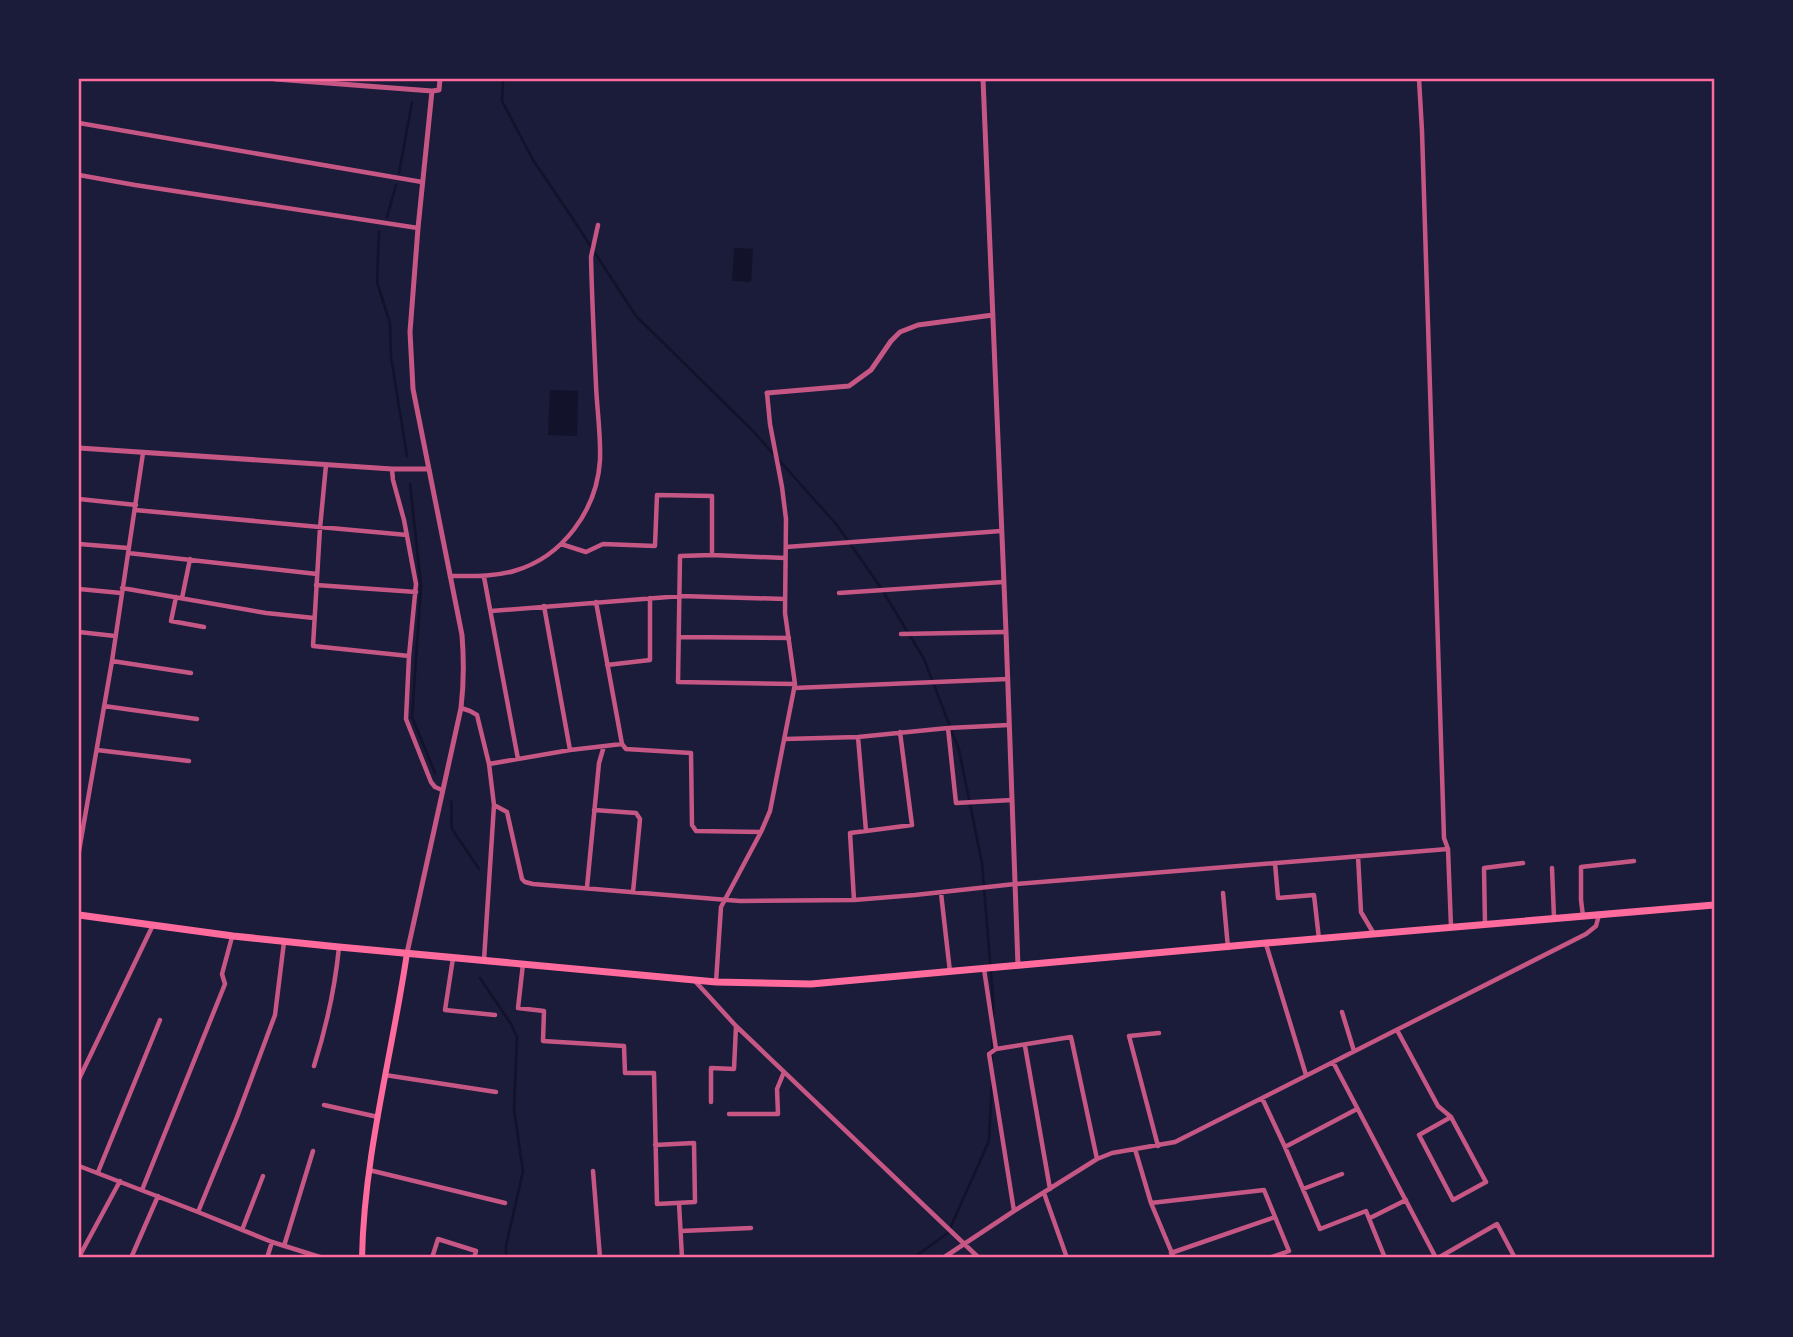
<svg xmlns="http://www.w3.org/2000/svg" width="1793" height="1337" font-family="'Alegreya Sans',sans-serif">
  <style>
    .water { fill: #12122b }
    .lines { fill: none; stroke-linecap: round; stroke-linejoin: round }
    .stream { stroke: #12122b; stroke-width: 2.5 }
    .minor { stroke: #c65784; stroke-width: 4.5 }
    .tertiary { stroke: #c65784; stroke-width: 5 }
    .secondary { stroke: #ff6b9d; stroke-width: 6 }
    .trunk { stroke: #ff6b9d; stroke-width: 7 }
    .neatline { fill: none; stroke: #ff6b9d; stroke-width: 2.5 }
  </style>
  <rect width="100%" height="100%" fill="#1b1b3a"/>
  <path class="water" d="M 734,248 L 753,249 L 751,282 L 732,281 Z
    M 550,390 L 578,391 L 577,436 L 548,435 Z"/>
  <g class="lines">
    <path class="stream" d="M 503,79 L 502,101 L 533,160 L 571,216 L 636,316 L 752,430 L 837,525 L 881,588 L 924,659 L 959,750 L 982,863 L 993,998 L 993,1016
      M 399,173 L 412,102
      M 387,217 L 396,185
      M 379,232 L 377,282 L 390,323 L 391,357 L 407,456
      M 410,484 L 421,586 L 412,717 L 435,773
      M 451,801 C 453,811 450,820 452,829 L 479,869
      M 480,978 L 511,1024 L 517,1037 L 514,1109 L 523,1171 L 506,1246 L 506,1258
      M 992,1062 L 992,1040
      M 913,1258 L 948,1233 L 989,1141 L 992,1082"/>
    <path class="minor" d="M 1419,79 L 1422,131 L 1444,838 L 1448,849 L 1451,927
      M 79,123 L 422,182
      M 79,175 L 135,185 L 418,228
      M 326,465 L 320,528 L 313,646 L 409,656 L 416,584 L 404,520 L 393,480 L 392,469
      M 79,499 L 136,505
      M 135,510 L 407,535
      M 79,544 L 128,548
      M 561,544 L 586,552 L 603,544 L 655,546 L 657,495 L 712,496 L 712,555
      M 786,547 L 1001,531
      M 128,553 L 317,574
      M 785,558 L 712,555 L 680,556 L 678,682 L 795,684
      M 450,576 C 472,576 493,577 514,571 C 563,557 597,510 600,460 C 601,435 597,410 596,385 C 594,342 592,300 591,257 L 598,225
      M 484,577 L 518,759
      M 316,585 L 416,592
      M 122,588 L 266,613 L 314,618
      M 79,589 L 121,593
      M 839,593 L 1003,582
      M 176,597 L 171,621 L 204,627
      M 182,598 L 190,559
      M 596,602 L 622,744
      M 544,606 L 570,750
      M 491,611 L 681,596 L 785,599
      M 79,632 L 115,636
      M 901,634 L 1006,632
      M 680,637 L 789,638
      M 409,656 L 406,719 L 431,782 L 435,787 L 442,790
      M 112,661 L 191,673
      M 607,665 L 650,660 L 650,598
      M 794,688 L 1008,679
      M 104,706 L 197,719
      M 461,708 L 470,711 L 477,715 L 489,764 L 494,805 L 484,960
      M 948,728 L 956,803 L 1012,800
      M 785,739 L 858,737 L 948,728 L 1009,725
      M 97,750 L 189,761
      M 489,764 L 570,750 L 622,744 L 626,749 L 691,753 L 692,825 L 696,831 L 761,832
      M 494,805 L 507,812 L 522,879 L 525,882 L 533,884 L 740,901 L 854,900 L 915,895 L 1015,884 L 1448,849
      M 594,810 L 636,813 L 640,819 L 633,892
      M 866,831 L 912,825 L 900,732
      M 79,851 L 112,661 L 143,453
      M 1358,856 L 1361,912 L 1374,934
      M 1275,863 L 1278,898 L 1314,895 L 1319,939
      M 1552,868 L 1554,918
      M 587,887 L 599,763 L 604,746
      M 941,893 L 950,972
      M 1223,893 L 1228,948
      M 854,900 L 850,833 L 866,831 L 858,737
      M 1583,916 L 1581,900 L 1581,867 L 1634,861
      M 1485,924 L 1484,868 L 1523,863
      M 1266,944 L 1306,1075
      M 453,958 L 445,1010 L 495,1015
      M 523,964 L 518,1008 L 544,1011 L 543,1041 L 624,1046 L 625,1073 L 654,1073 L 657,1204 L 695,1202 L 694,1143 L 655,1145
      M 984,969 L 996,1049 L 989,1054 L 1014,1211
      M 694,980 L 736,1026 L 979,1258
      M 716,982 L 721,907 L 761,832 L 770,811 L 795,684 L 785,613 L 786,519 L 782,487 L 770,424 L 767,393
      M 1342,1012 L 1354,1051
      M 1397,1030 L 1438,1106 L 1451,1117 L 1419,1135 L 1453,1200 L 1486,1182 L 1451,1117
      M 1025,1046 L 1050,1189
      M 996,1049 L 1071,1037 L 1097,1159
      M 1333,1062 L 1436,1258
      M 314,1066 C 326,1028 335,988 339,947
      M 385,1075 L 496,1092
      M 79,1079 L 153,925
      M 1262,1098 L 1285,1147 L 1320,1229 L 1366,1211 L 1385,1258
      M 711,1102 L 711,1068 L 734,1069 L 736,1026
      M 324,1105 L 378,1117
      M 729,1114 L 778,1114 L 777,1089 L 784,1072
      M 1158,1146 L 1129,1036 L 1159,1033
      M 1285,1147 L 1357,1109
      M 1135,1149 L 1151,1203 L 1174,1258
      M 79,1166 L 198,1212 L 272,1242 L 323,1258
      M 369,1170 L 505,1203
      M 593,1171 L 600,1258
      M 98,1172 L 160,1020
      M 1303,1189 L 1342,1174
      M 142,1190 L 225,984 L 222,974 L 232,937
      M 1044,1193 L 1067,1258
      M 679,1203 L 682,1258
      M 1151,1203 L 1264,1190 L 1289,1251 L 1269,1258
      M 198,1212 L 237,1117 L 275,1015 L 284,942
      M 1370,1218 L 1406,1200
      M 242,1230 L 263,1176
      M 681,1231 L 751,1228
      M 284,1246 L 313,1151
      M 1171,1253 L 1275,1217
      M 79,1257 L 120,1181
      M 131,1258 L 158,1196
      M 267,1258 L 272,1242
      M 432,1258 L 438,1239 L 476,1251 L 474,1258
      M 943,1258 L 1014,1211 L 1097,1159 L 1112,1153 L 1175,1142 L 1586,934 L 1596,926 L 1599,915
      M 1438,1258 L 1497,1224 L 1515,1258"/>
    <path class="tertiary" d="M 275,79 L 432,91
      M 983,79 L 1006,632 L 1018,966
      M 767,393 L 849,386 L 871,370 L 891,341 L 900,332 L 918,325 L 993,315
      M 79,448 L 392,469 L 428,469
      M 407,953 L 461,708 C 464,683 464,660 462,635 L 413,389 L 410,332 L 418,228 L 432,91 L 439,90 L 440,79"/>
    <path class="secondary" d="M 362,1258 C 364,1155 392,1055 407,953"/>
    <path class="trunk" d="M 79,915 L 233,936 L 339,947 L 716,982 L 811,984 L 1266,943 L 1714,905"/>
  </g>
  <rect width="1793" height="1337" fill="none" stroke="#1b1b3a" stroke-width="161"/>
  <rect x="80" y="80" width="1633" height="1176" class="neatline"/>
</svg>
